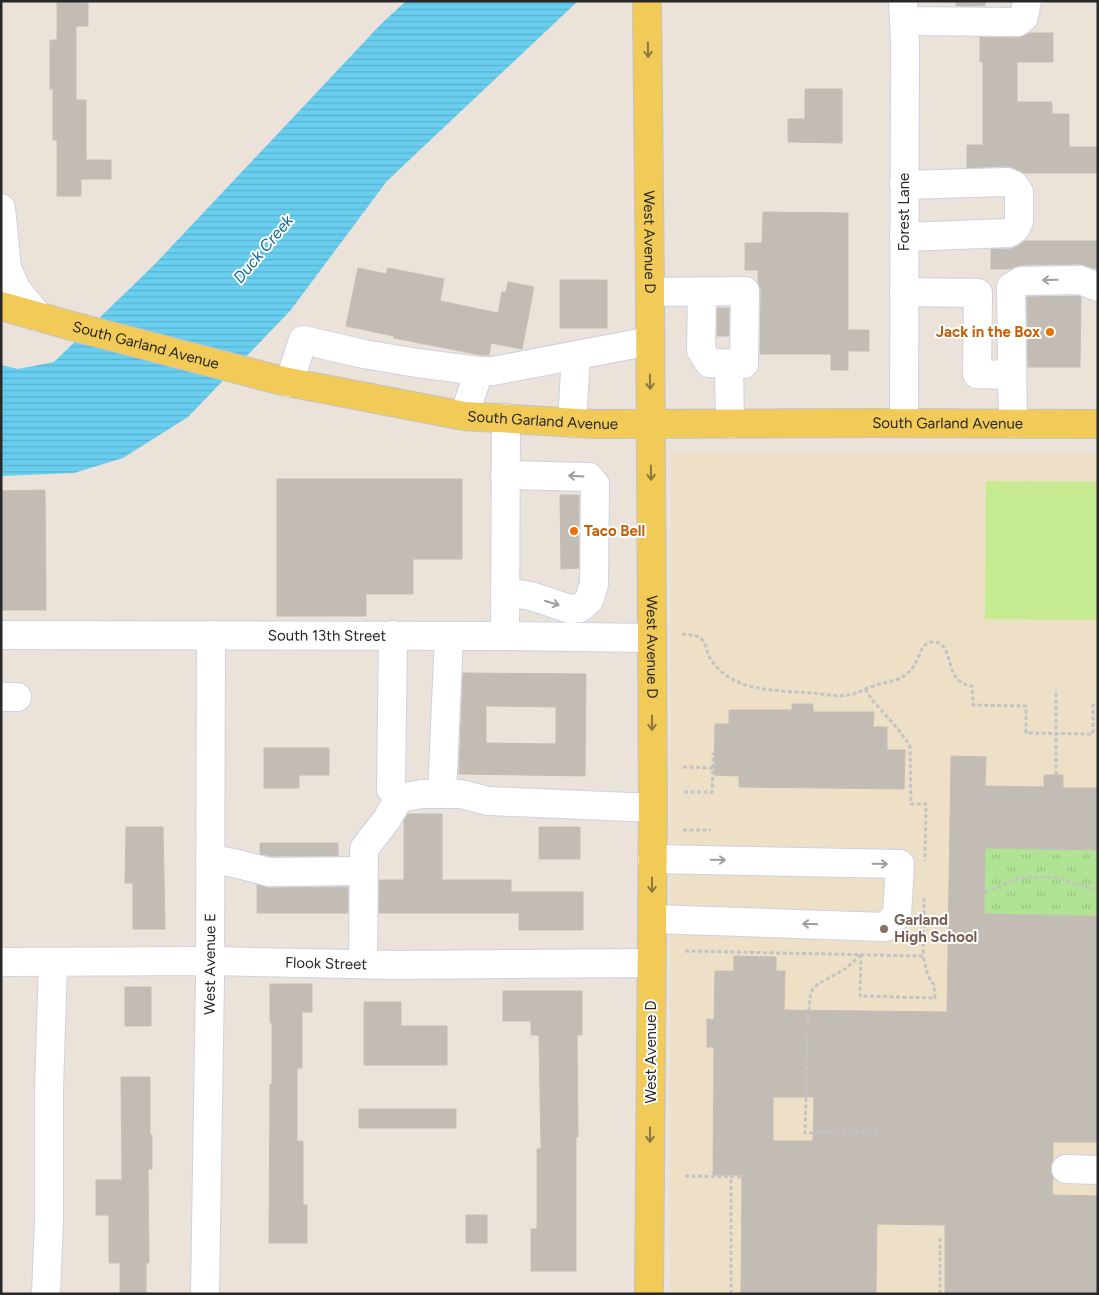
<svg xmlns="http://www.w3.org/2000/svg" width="1099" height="1295" font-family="Figtree,sans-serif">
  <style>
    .education { fill: #ede0c7 }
    .grass { fill: url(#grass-tufts) }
    .pitch { fill: #c5ea8f }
    .water { fill: url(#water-rules) }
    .building { fill: #c3bcb5; stroke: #c6beb3; fill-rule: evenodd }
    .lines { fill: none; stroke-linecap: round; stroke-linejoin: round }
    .minor-casing { stroke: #ced2e1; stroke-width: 30 }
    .major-casing { stroke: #c3c3c3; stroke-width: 30 }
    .path { stroke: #c3c3c3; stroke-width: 3; stroke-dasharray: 4 2.5; stroke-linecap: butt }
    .minor { stroke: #fff; stroke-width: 28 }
    .major { stroke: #f1ca57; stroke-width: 28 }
    .oneway { stroke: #8c7940 }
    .oneway2 { stroke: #9e9e9e }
    .food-dot { fill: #e8710a; stroke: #fff; stroke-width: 2 }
    .education-dot { fill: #8d6e63; stroke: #fff; stroke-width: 2 }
    .labels { text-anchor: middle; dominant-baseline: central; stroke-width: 4; stroke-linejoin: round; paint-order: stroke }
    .street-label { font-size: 15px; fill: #282828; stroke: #fff }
    .food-label { font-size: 15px; font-weight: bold; fill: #c56008; stroke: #fff; text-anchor: end }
    .education-label { font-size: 15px; font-weight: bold; fill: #785e54; stroke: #fff; text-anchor: start }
    .water-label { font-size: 16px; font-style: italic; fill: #0c6a97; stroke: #fff }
  </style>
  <defs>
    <pattern id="grass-tufts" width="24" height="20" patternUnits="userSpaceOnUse" patternTransform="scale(1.25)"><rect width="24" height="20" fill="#b0e394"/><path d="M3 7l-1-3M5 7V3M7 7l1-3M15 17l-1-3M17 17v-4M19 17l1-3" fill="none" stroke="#97c380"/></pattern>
    <pattern id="water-rules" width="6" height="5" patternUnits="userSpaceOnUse" patternTransform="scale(1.25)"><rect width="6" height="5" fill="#69ceef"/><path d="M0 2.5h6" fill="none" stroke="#5bb1cd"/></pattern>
  </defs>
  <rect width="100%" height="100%" fill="#ebe2d9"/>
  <path class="education" d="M 681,452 L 1098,453 L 1098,1294 L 670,1294 L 671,459 L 672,453 Z"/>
  <path class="grass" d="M 985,848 L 1098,850 L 1098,916 L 984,914 Z"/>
  <path class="pitch" d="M 986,481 L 1098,482 L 1098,620 L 985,619 Z"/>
  <path class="water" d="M 406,1 L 578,1 L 387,181 L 290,311 L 188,417 L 123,458 L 74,473 L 1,476 L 1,365 L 18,369 L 54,362 L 155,264 L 382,23 Z"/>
  <path class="building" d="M 57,1 L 88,1 L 88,26 L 76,26 L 76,100 L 86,100 L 86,160 L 111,160 L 111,179 L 81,179 L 81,196 L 57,196 L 57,140 L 53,140 L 53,89 L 50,89 L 50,40 L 57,40 Z
    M 956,1 L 985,1 L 985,6 L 956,6 Z
    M 1029,33 L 1053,33 L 1053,62 L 1017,62 L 1017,102 L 1052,102 L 1052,114 L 1069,114 L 1069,147 L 1098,147 L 1098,173 L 1023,173 L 1013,168 L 1007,166 L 967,168 L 967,145 L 983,145 L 983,62 L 980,62 L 980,37 L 1018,38 Z
    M 805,89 L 842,89 L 842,143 L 788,142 L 788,119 L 805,119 Z
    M 763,212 L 848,213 L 848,330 L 869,330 L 869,351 L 848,351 L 848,370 L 831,370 L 831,354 L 760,354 L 761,291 L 758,283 L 758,270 L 745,270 L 745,243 L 762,243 Z
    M 1024,241 L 1098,241 L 1098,268 L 1093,268 L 1080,264 L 1021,265 L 1010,269 L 991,269 L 991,249 L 1010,249 L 1018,246 Z
    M 358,268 L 386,274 L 388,268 L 444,279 L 440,301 L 498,313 L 502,292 L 506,292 L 508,282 L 534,287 L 522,349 L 491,343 L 489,355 L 481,355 L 394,338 L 394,336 L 346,326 Z
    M 560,280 L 607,280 L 607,328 L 560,328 Z
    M 1077,296 L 1081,297 L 1080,367 L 1028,367 L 1027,297 Z
    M 717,308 L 729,308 L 729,336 L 717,336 Z
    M 277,479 L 462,479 L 462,559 L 413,559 L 413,594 L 366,594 L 366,616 L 277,616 Z
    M 45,490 L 46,610 L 1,610 L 1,491 Z
    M 560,495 L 579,495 L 579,568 L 561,569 Z
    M 463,673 L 586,674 L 585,776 L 459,774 ZM 486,706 L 556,707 L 556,744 L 486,743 Z
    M 792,704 L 813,704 L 813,712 L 874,712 L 873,727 L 887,727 L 887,750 L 905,750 L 904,789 L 739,787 L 739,776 L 714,775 L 715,724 L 729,724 L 729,710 L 792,710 Z
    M 264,748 L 329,748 L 329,775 L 299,775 L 299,788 L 264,788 Z
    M 951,756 L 986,757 L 985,786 L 1044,787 L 1044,775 L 1063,775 L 1063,788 L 1098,788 L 1098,850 L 985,848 L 984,914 L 1098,916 L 1098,1142 L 1053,1142 L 1053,1161 L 1050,1169 L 1053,1177 L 1052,1195 L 1098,1196 L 1098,1294 L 945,1294 L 945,1225 L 877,1224 L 876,1294 L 741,1294 L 742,1175 L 713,1175 L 714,1047 L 707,1047 L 707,1019 L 714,1020 L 715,971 L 734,971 L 734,956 L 776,957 L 776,971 L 785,971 L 784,1010 L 947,1012 ZM 773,1097 L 814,1097 L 813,1141 L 773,1141 Z
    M 408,814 L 442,814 L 442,880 L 511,880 L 511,892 L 583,892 L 583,930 L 519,930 L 519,913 L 379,913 L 379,880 L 404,880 L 404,821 Z
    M 126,827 L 163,827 L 165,929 L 133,929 L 133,883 L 125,883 Z
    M 539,827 L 580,827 L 580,859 L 539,859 Z
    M 260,843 L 338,843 L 338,856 L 271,856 L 260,854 Z
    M 257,885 L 269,888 L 348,887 L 348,913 L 257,913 Z
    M 270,984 L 312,984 L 312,1012 L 302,1012 L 302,1068 L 297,1068 L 297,1141 L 303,1141 L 303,1205 L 307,1205 L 307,1243 L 269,1243 L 270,1084 L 272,1084 L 272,1023 L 270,1023 Z
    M 125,987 L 151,987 L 151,1026 L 125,1026 Z
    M 503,991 L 582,991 L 582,1035 L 577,1035 L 578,1137 L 576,1137 L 576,1271 L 531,1271 L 531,1229 L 537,1229 L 537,1149 L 541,1149 L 539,1035 L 531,1035 L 531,1021 L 503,1021 Z
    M 364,1002 L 401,1002 L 401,1026 L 447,1026 L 447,1065 L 364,1065 Z
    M 121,1077 L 150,1077 L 150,1135 L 152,1135 L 152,1169 L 148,1169 L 149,1263 L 146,1263 L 146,1294 L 120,1294 L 120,1263 L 109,1263 L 109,1215 L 96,1215 L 96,1180 L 122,1180 Z
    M 359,1109 L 456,1109 L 456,1128 L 359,1128 Z
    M 466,1215 L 487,1215 L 487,1243 L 466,1243 Z"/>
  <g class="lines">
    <g class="minor-casing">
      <g id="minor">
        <path d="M 903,1 L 905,44 L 904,423"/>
        <path d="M 904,21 L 1018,22 L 1024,17 L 1027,1"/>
        <path d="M 904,185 L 1007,182 L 1014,185 L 1019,192 L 1019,221 L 1016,228 L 1009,233 L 904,237"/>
        <path d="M 1,208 L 7,268 L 16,289 L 39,317"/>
        <path d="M 650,292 L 745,291 L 744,364 L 709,363 L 701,350 L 702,292"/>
        <path d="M 904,292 L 978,293 L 977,374 L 1012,375"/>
        <path d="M 729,364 L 730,424"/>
        <path d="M 289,383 L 303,340 L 364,354 L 417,363 L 479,371"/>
        <path d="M 464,416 L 479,371 L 493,371 L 650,341"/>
        <path d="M 572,423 L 576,355"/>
        <path d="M 1013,424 L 1011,287 L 1021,281 L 1080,280 L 1098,287"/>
        <path d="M 505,592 L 531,596 L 570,609 L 580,608 L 589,600 L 594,584 L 595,484 L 589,477 L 505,475"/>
        <path id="s1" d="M 1,635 L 505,636 L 652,638"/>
        <path d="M 393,635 L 391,789 L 399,798 L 422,794 L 442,794"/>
        <path d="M 449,636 L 442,794 L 461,794 L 488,801 L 653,808"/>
        <path d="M 505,636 L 506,418"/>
        <path d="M 1,697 L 17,697"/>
        <path d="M 210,859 L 234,863 L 269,872 L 364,871"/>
        <path d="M 652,859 L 900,864 L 897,915 L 885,927 L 652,919"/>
        <path id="s2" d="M 1,962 L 210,961 L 396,965 L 651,963"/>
        <path d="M 363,964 L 364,849 L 387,819 L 399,798"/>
        <path d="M 1066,1169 L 1098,1170"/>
        <path d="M 46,1294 L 49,1221 L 49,1090 L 53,962"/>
        <path id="s3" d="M 205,1294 L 210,979 L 211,635"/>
      </g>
    </g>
    <g class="major-casing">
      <g id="major">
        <path id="s4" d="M 647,1 L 650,292 L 653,808 L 649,1294"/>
        <path id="s5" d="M 1,306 L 72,326 L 283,381 L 464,416 L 594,424 L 874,423 L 1098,424"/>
      </g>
    </g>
    <path class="path" d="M 682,634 C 688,635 695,634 700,638 C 706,642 706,648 708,654 C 716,672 735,683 753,687 C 773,691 793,692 813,693 C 824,694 836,697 848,695 C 856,694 864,689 873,686 C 881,683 890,682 898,679 C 905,676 912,670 915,664 C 920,656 921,642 933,642 C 957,643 941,682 972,686 L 973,705 L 1026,706 L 1026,733 L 1093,734 L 1093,705 L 1098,705
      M 865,689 L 873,701 L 898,729 L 910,746 L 911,804 L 926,804 L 925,861
      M 683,767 L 713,768 L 712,792 L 683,792
      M 713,768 L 713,754 L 714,754
      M 1056,775 L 1056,690
      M 683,830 L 711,830
      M 985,892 L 1017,879 L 1042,877 L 1058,878 L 1098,890
      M 685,951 L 923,956 L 924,898
      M 861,954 L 860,996 L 935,998 L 934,985 L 928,976 L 923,956
      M 861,955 L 845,969 L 818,984 L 813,989 L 810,997 L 808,1021 L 805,1133 L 881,1133
      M 685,1176 L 742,1177
      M 731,1294 L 731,1176
      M 940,1294 L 940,1236"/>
    <use href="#minor" class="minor"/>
    <use href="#major" class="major"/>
  </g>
  <defs><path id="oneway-shaft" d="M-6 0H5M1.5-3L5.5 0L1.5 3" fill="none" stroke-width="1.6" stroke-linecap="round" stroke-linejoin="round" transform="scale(1.25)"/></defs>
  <g class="oneway">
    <use href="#oneway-shaft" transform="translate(648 50) rotate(89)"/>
    <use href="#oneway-shaft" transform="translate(650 382) rotate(89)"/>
    <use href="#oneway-shaft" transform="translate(651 473) rotate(89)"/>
    <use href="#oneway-shaft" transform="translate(652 723) rotate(90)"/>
    <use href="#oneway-shaft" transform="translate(652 885) rotate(90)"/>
    <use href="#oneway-shaft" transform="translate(650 1135) rotate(90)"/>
  </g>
  <g class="oneway2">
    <use href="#oneway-shaft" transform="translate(1050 280) rotate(179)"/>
    <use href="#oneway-shaft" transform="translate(576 476) rotate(-177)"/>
    <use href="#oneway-shaft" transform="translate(552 603) rotate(18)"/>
    <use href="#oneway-shaft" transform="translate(718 860) rotate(1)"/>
    <use href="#oneway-shaft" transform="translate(880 864) rotate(1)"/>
    <use href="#oneway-shaft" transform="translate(810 924) rotate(-178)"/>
  </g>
  <g class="food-dot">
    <circle cx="1050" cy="332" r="5"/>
    <circle cx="574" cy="531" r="5"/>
  </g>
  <circle class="education-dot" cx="884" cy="929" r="5"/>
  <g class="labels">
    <g class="street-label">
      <text transform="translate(904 212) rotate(-90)">Forest Lane</text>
      <text stroke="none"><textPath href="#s4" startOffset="241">West Avenue D</textPath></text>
      <text stroke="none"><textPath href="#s5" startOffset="150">South Garland Avenue</textPath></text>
      <text stroke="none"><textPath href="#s5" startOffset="555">South Garland Avenue</textPath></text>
      <text stroke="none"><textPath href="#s5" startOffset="960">South Garland Avenue</textPath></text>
      <text stroke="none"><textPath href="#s1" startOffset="326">South 13th Street</textPath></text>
      <text stroke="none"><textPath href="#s4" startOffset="646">West Avenue D</textPath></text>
      <text stroke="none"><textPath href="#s3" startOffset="330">West Avenue E</textPath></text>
      <text stroke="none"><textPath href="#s2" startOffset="325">Flook Street</textPath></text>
      <text transform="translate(651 1052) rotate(-90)">West Avenue D</text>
    </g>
    <g class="food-label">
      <text x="1040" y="332">Jack in the Box</text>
      <text x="584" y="531" text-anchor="start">Taco Bell</text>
    </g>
    <g class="education-label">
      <text x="894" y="920">Garland<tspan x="894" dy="17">High School</tspan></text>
    </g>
    <g class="water-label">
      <text transform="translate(263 249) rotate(-50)">Duck Creek</text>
    </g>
  </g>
  <rect width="1099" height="1295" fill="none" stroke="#282828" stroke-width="5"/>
</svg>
